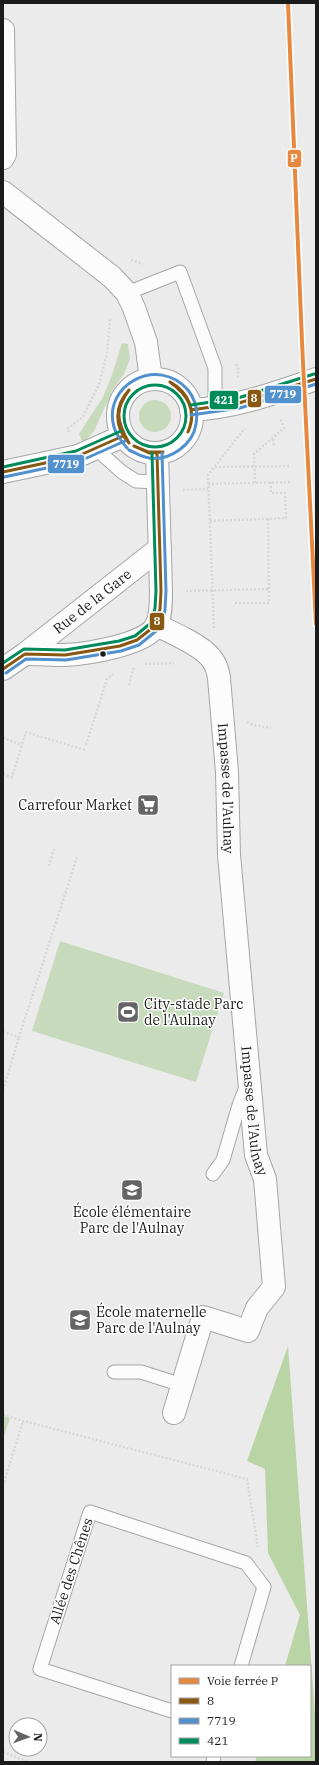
<svg xmlns="http://www.w3.org/2000/svg" width="319" height="1765" font-family="'IBM Plex Serif',serif">
  <style>
    .green { fill: #c8dabc }
    .forest { fill: #bad5a5 }
    .lines { fill: none; stroke-linecap: round; stroke-linejoin: round }
    .service-casing { stroke: #a6a6a6; stroke-width: 15 }
    .minor-casing { stroke: #a6a6a6; stroke-width: 24 }
    .tertiary-casing { stroke: #a6a6a6; stroke-width: 24 }
    .secondary-casing { stroke: #a6a6a6; stroke-width: 24 }
    .path { stroke: #d7d7d7; stroke-width: 2.5; stroke-dasharray: 2 2; stroke-linecap: butt }
    .service { stroke: #fcfcfc; stroke-width: 13 }
    .minor { stroke: #fcfcfc; stroke-width: 22 }
    .tertiary { stroke: #fcfcfc; stroke-width: 22 }
    .secondary { stroke: #fcfcfc; stroke-width: 22 }
    .bus-1-casing { stroke: #fff; stroke-width: 6 }
    .bus-2-casing { stroke: #fff; stroke-width: 6 }
    .bus-3-casing { stroke: #fff; stroke-width: 6 }
    .bus-1 { stroke: #895913; stroke-width: 3 }
    .bus-2 { stroke: #5291ce; stroke-width: 3 }
    .bus-3 { stroke: #008b5a; stroke-width: 3 }
    .rail-1-casing { stroke: #fff; stroke-width: 7 }
    .rail-1 { stroke: #e78840; stroke-width: 4 }
    .bus-dot { fill: #1b1b1c; stroke: #fff; stroke-width: 1.5 }
    .labels { text-anchor: middle; dominant-baseline: central; stroke-width: 3; stroke-linejoin: round; paint-order: stroke }
    .street-label { font-size: 14px; fill: #1b1b1c; stroke: #fff }
    .poi-label { font-size: 14px; fill: #1b1b1c; stroke: #fff; text-anchor: start }
    .line-badge { stroke: #fff; stroke-width: 1.5 }
    .badge-label { font-size: 11px; text-anchor: middle; font-weight: bold; fill: #fff }
  </style>
  <rect width="100%" height="100%" fill="#ebebeb"/>
  <path class="green" d="M 122,343 L 128,344 L 130,359 L 124,374 L 113,389 L 94,431 L 83,443 L 79,434 L 103,397 L 112,375 Z
    M139 416a16 16 0 1 1 32 0a16 16 0 1 1-32 0Z
    M 60,941 L 224,993 L 196,1082 L 32,1031 Z
    M 3,1416 L 10,1418 L 3,1439 Z"/>
  <path class="forest" d="M 288,1346 L 316,1728 L 316,1762 L 255,1762 L 257,1756 L 310,1756 L 310,1666 L 285,1666 L 300,1615 L 268,1553 L 265,1469 L 247,1461 Z"/>
  <g class="lines">
    <g class="service-casing">
      <path id="service" d="M 127,293 L 180,272 L 215,368 L 215,409
        M 95,448 L 122,472 L 136,481 L 158,482
        M 213,1174 L 223,1160 L 239,1105 L 247,1085
        M 114,1372 L 141,1372 L 182,1385
        M 172,1711 L 40,1669 L 90,1512 L 246,1563 L 264,1587 L 241,1666
        M 213,1762 L 214,1756"/>
    </g>
    <g class="minor-casing">
      <g id="minor">
        <path d="M 3,30 L 5,154 L 3,158"/>
        <path id="s1" d="M 156,625 C 171,632 201,645 211,658 C 216,664 218,671 219,678 L 227,772 L 229,855 L 256,1155 L 265,1179 L 274,1287 L 257,1308 L 248,1331 L 203,1317 L 174,1413"/>
        <path d="M 25,654 C 38,654 52,655 65,655 C 86,654 146,645 157,625 C 161,615 161,602 161,591 L 157,453"/>
        <path id="s2" d="M 3,669 L 25,654 L 160,548"/>
      </g>
    </g>
    <g class="tertiary-casing">
      <path id="tertiary" d="M 3,192 L 112,277 L 127,293 L 134,308 L 146,342 L 151,379"/>
    </g>
    <g class="secondary-casing">
      <path id="secondary" d="M118 416a37 37 0 1 1 74 0a37 37 0 1 1-74 0Z
        M 191,410 C 235,408 275,393 316,379
        M 3,472 L 78,456 L 123,436"/>
    </g>
    <path class="path" d="M 131,260 L 143,264
      M 236,364 L 238,368 L 238,378
      M 69,432 L 67,429 L 83,417 L 99,384 L 107,354 L 110,319
      M 273,439 L 274,447
      M 215,467 L 291,466
      M 255,483 L 254,454 L 284,428 L 280,418
      M 208,484 L 291,482
      M 183,490 L 208,489
      M 210,521 L 286,518 L 285,493 L 271,493 L 271,482
      M 186,591 L 269,589
      M 235,603 L 269,603 L 268,519
      M 214,628 L 208,475 L 245,428
      M 145,664 L 174,663
      M 129,685 L 134,667
      M 247,722 L 254,725 L 271,728
      M 3,738 L 22,745
      M 86,745 L 107,679 L 113,674
      M 3,774 L 12,777 L 26,732 L 85,750
      M 49,866 L 54,849
      M 3,1032 L 19,1037 L 77,857
      M 3,1090 L 19,1037
      M 3,1415 L 23,1421 L 247,1479 L 258,1547
      M 3,1486 L 23,1421
      M 3,1752 L 29,1762"/>
    <use href="#service" class="service"/>
    <use href="#minor" class="minor"/>
    <use href="#tertiary" class="tertiary"/>
    <use href="#secondary" class="secondary"/>
    <g class="bus-1-casing">
      <path id="bus-1" d="M 170,382 C 189,392 197,412 188,432
        M 170,382 C 188,395 197,410 188,432
        M 129,390 C 114,410 117,422 129,443
        M 129,390 C 114,406 114,427 129,443
        M 191,410 L 239,403 L 316,379
        M 134,446 L 148,452 L 163,452
        M 134,446 L 149,453 L 163,452
        M 3,472 L 78,456 L 123,436
        M 3,669 L 25,654 L 65,655 L 120,646 L 137,640 L 156,625 L 160,609 L 161,591 L 157,453"/>
    </g>
    <g class="bus-2-casing">
      <path id="bus-2" d="M 191,415 L 240,408 L 316,384
        M 127,448 C 122,442 116,435 114,427 C 102,385 158,355 188,390 C 196,400 198,412 196,424 C 193,445 170,461 149,458 C 141,457 136,453 129,450
        M 4,477 L 80,461 L 125,441
        M 6,673 L 26,659 L 66,660 L 121,651 L 139,645 L 161,627 L 165,610 L 166,591 L 162,453"/>
    </g>
    <g class="bus-3-casing">
      <path id="bus-3" d="M124 416a31 31 0 1 1 62 0a31 31 0 1 1-62 0Z
        M 191,405 L 238,398 L 314,374
        M 3,467 L 76,451 L 121,431
        M 3,663 L 24,649 L 65,650 L 119,641 L 135,636 L 152,622 L 155,608 L 156,591 L 152,453"/>
    </g>
    <use href="#bus-1" class="bus-1"/>
    <use href="#bus-2" class="bus-2"/>
    <use href="#bus-3" class="bus-3"/>
    <g class="rail-1-casing">
      <path id="rail-1" d="M 288,3 L 302,342 L 316,624"/>
    </g>
    <use href="#rail-1" class="rail-1"/>
  </g>
  <defs>
    <g id="supermarket-square" transform="scale(1.15)"><rect x="-9" y="-9" width="18" height="18" rx="4" fill="#646464" stroke="#fff"/><path d="M-6-5.5h2.5l.6 2H6L4.5 2H-2.5L-4.4-4H-6ZM-1.5 3.2a1.3 1.3 0 1 0 .1 0ZM3 3.2a1.3 1.3 0 1 0 .1 0Z" fill="#fff"/></g>
    <g id="stadium-square" transform="scale(1.15)"><rect x="-9" y="-9" width="18" height="18" rx="4" fill="#646464" stroke="#fff"/><path d="M0-5a6.5 5 0 1 0 0 10a6.5 5 0 1 0 0-10ZM-3.5-1.8h7v3.6h-7Z" fill="#fff"/></g>
    <g id="school-square" transform="scale(1.15)"><rect x="-9" y="-9" width="18" height="18" rx="4" fill="#646464" stroke="#fff"/><path d="M0-5L7-2L0 1L-7-2ZM-4 1L0 2.5L4 1V4Q0 6-4 4Z" fill="#fff"/></g>
  </defs>
  <g fill-rule="evenodd">
    <use href="#supermarket-square" x="148" y="805"/>
    <use href="#stadium-square" x="128" y="1012"/>
    <use href="#school-square" x="132" y="1190"/>
    <use href="#school-square" x="80" y="1320"/>
  </g>
  <circle class="bus-dot" cx="103" cy="654" r="3.5"/>
  <g class="labels">
    <g class="street-label">
      <text stroke="none"><textPath href="#s2" startOffset="112">Rue de la Gare</textPath></text>
      <text stroke="none"><textPath href="#s1" startOffset="197">Impasse de l'Aulnay</textPath></text>
      <text stroke="none"><textPath href="#s1" startOffset="521">Impasse de l'Aulnay</textPath></text>
      <text transform="translate(71 1571) rotate(-72)">Allée des Chênes</text>
    </g>
    <g class="poi-label">
      <text x="132" y="805" text-anchor="end">Carrefour Market</text>
      <text x="144" y="1004">City-stade Parc<tspan x="144" dy="16">de l'Aulnay</tspan></text>
      <text x="132" y="1212" text-anchor="middle">École élémentaire<tspan x="132" dy="16">Parc de l'Aulnay</tspan></text>
      <text x="96" y="1312">École maternelle<tspan x="96" dy="16">Parc de l'Aulnay</tspan></text>
    </g>
  </g>
  <g class="line-badge">
    <rect x="287" y="149" width="15" height="19" rx="4" fill="#e78840"/>
    <rect x="264" y="385" width="38" height="19" rx="4" fill="#5291ce"/>
    <rect x="247" y="389" width="15" height="19" rx="4" fill="#895913"/>
    <rect x="209" y="390" width="30" height="20" rx="4" fill="#008b5a"/>
    <rect x="47" y="454" width="38" height="20" rx="4" fill="#5291ce"/>
    <rect x="149" y="612" width="16" height="19" rx="4" fill="#895913"/>
  </g>
  <g class="badge-label">
    <text x="294" y="162">P</text>
    <text x="283" y="398">7719</text>
    <text x="254" y="402">8</text>
    <text x="224" y="404">421</text>
    <text x="66" y="468">7719</text>
    <text x="157" y="625">8</text>
  </g>
  <rect width="319" height="1765" fill="none" stroke="#1b1b1c" stroke-width="8"/>
  <rect x="171" y="1665" width="140" height="92" fill="#ffffff" stroke="#a4a4a4"/>
  <rect x="179" y="1678" width="20" height="6" fill="#e78840" stroke="#a4a4a4"/>
  <text x="207" y="1685" font-size="12" fill="#1b1b1c">Voie ferrée P</text>
  <rect x="179" y="1698" width="20" height="6" fill="#895913" stroke="#a4a4a4"/>
  <text x="207" y="1705" font-size="12" fill="#1b1b1c">8</text>
  <rect x="179" y="1718" width="20" height="6" fill="#5291ce" stroke="#a4a4a4"/>
  <text x="207" y="1725" font-size="12" fill="#1b1b1c">7719</text>
  <rect x="179" y="1738" width="20" height="6" fill="#008b5a" stroke="#a4a4a4"/>
  <text x="207" y="1745" font-size="12" fill="#1b1b1c">421</text>
  <g transform="translate(28 1737) rotate(92)"><circle r="19" fill="#ffffff" stroke="#a4a4a4"/>
  <path d="M0-3L7 15L0 10L-7 15Z" fill="#646464"/>
  <text y="-6" font-size="11" font-weight="bold" text-anchor="middle" fill="#1b1b1c">N</text>
  </g>
</svg>
